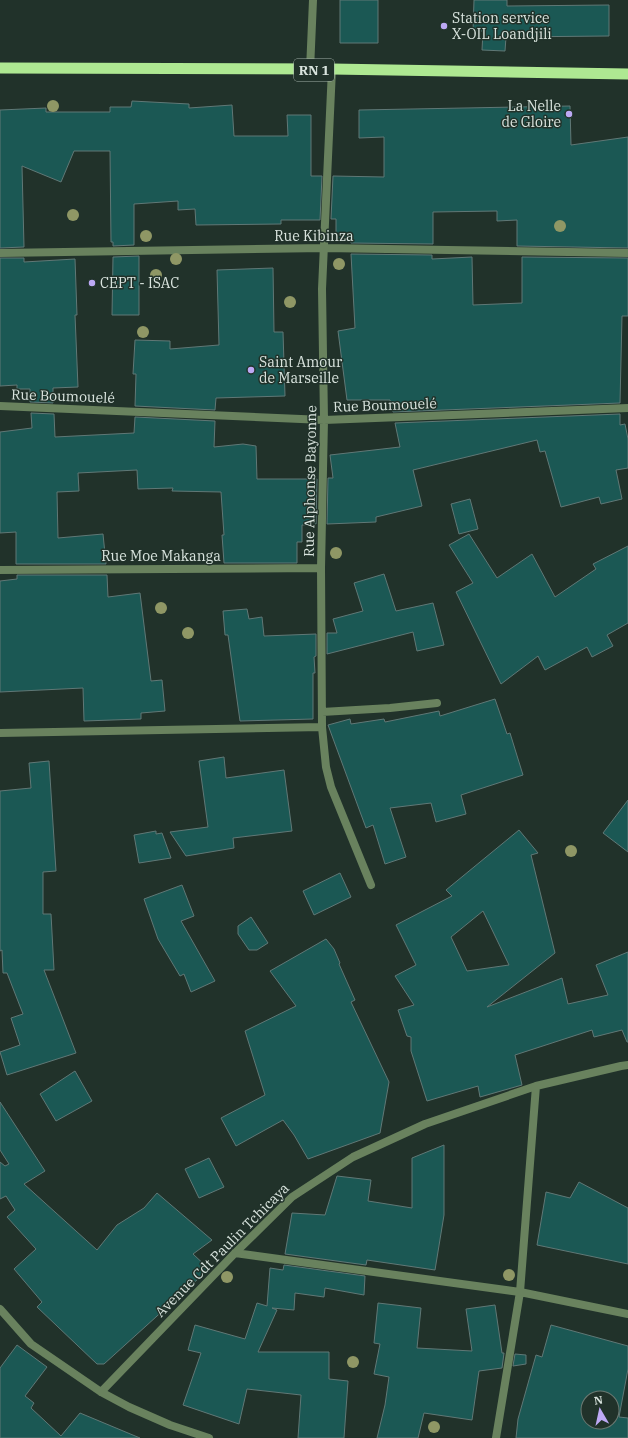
<svg xmlns="http://www.w3.org/2000/svg" width="628" height="1438" font-family="'IBM Plex Serif',serif">
  <style>
    .building { fill: #1b5854; stroke: #607876; fill-rule: evenodd }
    .lines { fill: none; stroke-linecap: round; stroke-linejoin: round }
    .minor { stroke: #69825e; stroke-width: 8 }
    .trunk { stroke: #aee892; stroke-width: 11 }
    .tree { fill: #8f9765 }
    .poi-dot { fill: #bda9f5; stroke: #21322a; stroke-width: 1.5 }
    .labels { text-anchor: middle; dominant-baseline: central; stroke-width: 3; stroke-linejoin: round; paint-order: stroke }
    .shield { fill: #21322a; stroke: #a2afa8; stroke-width: 1 }
    .shield-label { font-size: 13px; font-weight: bold; fill: #d9e4de }
    .poi-label { font-size: 14px; fill: #d9e4de; stroke: #21322a; text-anchor: start }
    .street-label { font-size: 14px; fill: #d9e4de; stroke: #21322a }
  </style>
  <rect width="100%" height="100%" fill="#21322a"/>
  <path class="building" d="M 340,0 L 378,0 L 378,43 L 340,43 Z
    M 474,0 L 507,0 L 507,6 L 609,5 L 609,36 L 506,37 L 505,51 L 482,50 L 483,31 L 473,31 Z
    M 132,101 L 189,104 L 189,108 L 232,105 L 234,136 L 288,136 L 287,115 L 311,115 L 311,176 L 322,176 L 320,220 L 281,220 L 281,224 L 196,225 L 195,209 L 178,210 L 178,201 L 134,204 L 134,245 L 113,246 L 113,242 L 111,242 L 110,151 L 74,151 L 61,182 L 22,166 L 24,247 L 0,248 L 0,110 L 46,108 L 46,112 L 110,112 L 110,107 L 131,107 Z
    M 570,106 L 571,145 L 628,137 L 628,248 L 517,246 L 517,220 L 497,221 L 497,211 L 433,212 L 433,244 L 351,243 L 351,239 L 336,239 L 336,219 L 331,219 L 333,176 L 384,177 L 384,137 L 359,138 L 359,110 Z
    M 351,254 L 432,255 L 432,259 L 472,257 L 473,305 L 522,303 L 522,257 L 628,258 L 628,316 L 622,316 L 620,403 L 393,412 L 390,400 L 347,400 L 338,331 L 355,328 Z
    M 139,256 L 139,315 L 112,315 L 113,257 Z
    M 0,258 L 24,258 L 24,262 L 75,259 L 77,315 L 75,315 L 78,387 L 53,388 L 53,403 L 30,402 L 30,389 L 17,389 L 17,385 L 0,386 Z
    M 273,268 L 274,332 L 283,332 L 285,396 L 216,398 L 215,410 L 135,406 L 136,374 L 133,374 L 135,340 L 170,341 L 170,349 L 219,345 L 217,270 Z
    M 31,413 L 54,414 L 55,437 L 134,433 L 135,417 L 215,421 L 214,447 L 243,444 L 256,446 L 257,479 L 317,479 L 316,524 L 302,525 L 302,542 L 297,542 L 297,563 L 224,563 L 222,535 L 224,535 L 221,492 L 172,491 L 173,488 L 138,489 L 137,470 L 78,473 L 79,491 L 57,492 L 58,538 L 103,534 L 106,564 L 16,564 L 16,532 L 0,533 L 0,432 L 32,428 Z
    M 620,414 L 620,425 L 625,424 L 628,439 L 628,468 L 616,470 L 622,499 L 601,504 L 599,497 L 561,507 L 545,451 L 540,452 L 537,440 L 413,470 L 422,506 L 376,517 L 376,522 L 327,524 L 328,478 L 333,478 L 330,455 L 400,447 L 395,423 Z
    M 470,499 L 478,529 L 459,534 L 451,504 Z
    M 469,534 L 497,578 L 532,554 L 555,597 L 596,569 L 593,564 L 628,546 L 628,623 L 607,635 L 613,646 L 592,657 L 587,647 L 545,670 L 538,656 L 501,684 L 456,592 L 473,583 L 449,545 Z
    M 384,574 L 396,611 L 433,603 L 444,645 L 417,651 L 413,632 L 327,654 L 327,633 L 337,633 L 333,619 L 363,611 L 354,583 Z
    M 17,575 L 107,575 L 108,597 L 140,593 L 151,681 L 162,680 L 165,711 L 141,713 L 141,719 L 84,721 L 83,688 L 0,692 L 0,581 L 17,579 Z
    M 247,609 L 249,619 L 262,617 L 264,636 L 316,634 L 316,656 L 314,657 L 315,673 L 313,673 L 313,719 L 240,721 L 228,635 L 225,635 L 223,611 Z
    M 495,699 L 507,734 L 510,733 L 523,775 L 461,795 L 466,814 L 436,822 L 431,803 L 390,808 L 406,857 L 385,864 L 373,825 L 366,828 L 328,725 L 350,719 L 351,724 L 384,719 L 385,722 L 439,711 L 440,716 Z
    M 224,757 L 226,778 L 284,770 L 292,831 L 233,838 L 234,848 L 186,856 L 170,832 L 208,827 L 199,761 Z
    M 49,761 L 56,871 L 43,872 L 43,914 L 51,914 L 54,970 L 44,970 L 76,1053 L 7,1075 L 0,1052 L 20,1045 L 11,1018 L 23,1014 L 7,973 L 3,973 L 2,950 L 0,951 L 0,791 L 31,788 L 29,763 Z
    M 628,800 L 628,852 L 603,833 Z
    M 519,830 L 538,853 L 531,855 L 555,953 L 487,1007 L 562,978 L 568,1004 L 608,995 L 596,965 L 628,952 L 628,1042 L 627,1042 L 622,1030 L 594,1037 L 592,1030 L 515,1055 L 522,1085 L 480,1097 L 478,1086 L 427,1101 L 411,1051 L 411,1037 L 407,1036 L 398,1010 L 414,1005 L 395,976 L 416,965 L 396,925 L 452,896 L 446,890 ZM 483,911 L 509,965 L 467,971 L 451,937 Z
    M 156,831 L 156,834 L 162,833 L 171,858 L 139,863 L 134,835 Z
    M 340,873 L 351,897 L 314,915 L 303,891 Z
    M 182,885 L 194,916 L 181,921 L 215,981 L 191,992 L 184,974 L 180,976 L 158,939 L 144,899 Z
    M 251,917 L 268,943 L 257,950 L 249,950 L 238,934 L 238,926 Z
    M 326,939 L 334,949 L 340,963 L 339,964 L 355,1000 L 351,1002 L 389,1082 L 380,1133 L 308,1159 L 294,1135 L 283,1120 L 236,1146 L 221,1118 L 265,1095 L 245,1031 L 296,1006 L 270,971 Z
    M 75,1071 L 92,1101 L 56,1121 L 40,1094 Z
    M 0,1102 L 45,1171 L 24,1184 L 97,1250 L 117,1225 L 144,1208 L 157,1193 L 212,1240 L 193,1254 L 209,1269 L 104,1364 L 97,1364 L 37,1307 L 42,1302 L 14,1269 L 36,1249 L 7,1217 L 15,1210 L 6,1196 L 0,1199 L 0,1162 L 5,1166 L 9,1164 L 0,1150 Z
    M 444,1145 L 444,1215 L 435,1270 L 367,1260 L 366,1265 L 285,1254 L 292,1213 L 325,1215 L 337,1176 L 371,1180 L 368,1201 L 412,1208 L 412,1158 Z
    M 209,1158 L 224,1187 L 199,1198 L 185,1169 Z
    M 579,1182 L 628,1208 L 628,1264 L 537,1245 L 546,1192 L 570,1198 Z
    M 284,1265 L 365,1276 L 364,1295 L 325,1288 L 324,1297 L 295,1293 L 294,1310 L 272,1308 L 277,1310 L 258,1352 L 329,1352 L 329,1379 L 348,1381 L 344,1438 L 298,1438 L 301,1395 L 247,1389 L 239,1424 L 183,1405 L 201,1353 L 188,1350 L 195,1325 L 245,1339 L 257,1303 L 267,1306 L 270,1268 L 283,1270 Z
    M 378,1303 L 421,1308 L 417,1348 L 472,1351 L 466,1309 L 495,1305 L 502,1353 L 504,1353 L 502,1368 L 479,1371 L 472,1420 L 424,1413 L 418,1438 L 377,1438 L 385,1405 L 389,1377 L 374,1374 L 380,1344 L 374,1343 Z
    M 551,1325 L 628,1346 L 628,1369 L 619,1417 L 628,1418 L 628,1438 L 516,1438 L 518,1419 L 536,1355 L 542,1357 ZM 588,1398 L 612,1398 L 612,1422 L 588,1422 Z
    M 17,1345 L 47,1367 L 25,1396 L 34,1403 L 31,1408 L 61,1436 L 80,1413 L 140,1438 L 0,1438 L 0,1368 Z
    M 515,1354 L 526,1355 L 526,1364 L 513,1366 Z"/>
  <g class="lines">
    <path class="minor" d="M 332,69 L 322,289 L 324,420 L 321,568 L 322,727 L 326,767 L 331,787 L 371,885
      M 310,70 L 313,0
      M 0,253 L 325,248 L 628,253
      M 0,406 L 324,420 L 628,408
      M 0,570 L 321,568
      M 322,712 L 390,708 L 437,703
      M 0,733 L 322,727
      M 235,1253 L 520,1292 L 628,1314
      M 0,1309 L 31,1344 L 101,1392 L 129,1407 L 170,1425 L 209,1438
      M 101,1392 L 235,1253 L 292,1197 L 353,1157 L 425,1124 L 536,1086 L 621,1066 L 628,1065
      M 496,1438 L 520,1292 L 536,1086"/>
    <path class="trunk" d="M 0,68 L 332,69 L 628,74"/>
  </g>
  <g class="tree">
    <circle cx="53" cy="106" r="6"/>
    <circle cx="73" cy="215" r="6"/>
    <circle cx="560" cy="226" r="6"/>
    <circle cx="146" cy="236" r="6"/>
    <circle cx="176" cy="259" r="6"/>
    <circle cx="339" cy="264" r="6"/>
    <circle cx="156" cy="275" r="6"/>
    <circle cx="290" cy="302" r="6"/>
    <circle cx="143" cy="332" r="6"/>
    <circle cx="336" cy="553" r="6"/>
    <circle cx="161" cy="608" r="6"/>
    <circle cx="188" cy="633" r="6"/>
    <circle cx="571" cy="851" r="6"/>
    <circle cx="509" cy="1275" r="6"/>
    <circle cx="227" cy="1277" r="6"/>
    <circle cx="353" cy="1362" r="6"/>
    <circle cx="434" cy="1427" r="6"/>
  </g>
  <g class="poi-dot">
    <circle cx="444" cy="26" r="4"/>
    <circle cx="569" cy="114" r="4"/>
    <circle cx="92" cy="283" r="4"/>
    <circle cx="251" cy="370" r="4"/>
  </g>
  <g class="labels">
    <rect class="shield" x="294" y="59" width="40" height="22" rx="3"/>
    <g class="shield-label">
      <text x="314" y="70">RN 1</text>
    </g>
    <g class="poi-label">
      <text x="452" y="18">Station service<tspan x="452" dy="16">X-OIL Loandjili</tspan></text>
      <text x="561" y="106" text-anchor="end">La Nelle<tspan x="561" dy="16">de Gloire</tspan></text>
      <text x="100" y="283">CEPT - ISAC</text>
      <text x="259" y="362">Saint Amour<tspan x="259" dy="16">de Marseille</tspan></text>
    </g>
    <g class="street-label">
      <text x="314" y="236">Rue Kibinza</text>
      <text transform="translate(63 396) rotate(2)">Rue Boumouelé</text>
      <text transform="translate(385 405) rotate(-2)">Rue Boumouelé</text>
      <text transform="translate(310 481) rotate(-89)">Rue Alphonse Bayonne</text>
      <text x="161" y="556">Rue Moe Makanga</text>
      <text transform="translate(222 1250) rotate(-45)">Avenue Cdt Paulin Tchicaya</text>
    </g>
  </g>
  <g transform="translate(600 1410) rotate(351)"><circle r="19" fill="#21322a" stroke="#6b7972"/>
  <path d="M0-3L7 15L0 10L-7 15Z" fill="#bda9f5"/>
  <text y="-6" font-size="11" font-weight="bold" text-anchor="middle" fill="#d9e4de">N</text>
  </g>
</svg>
